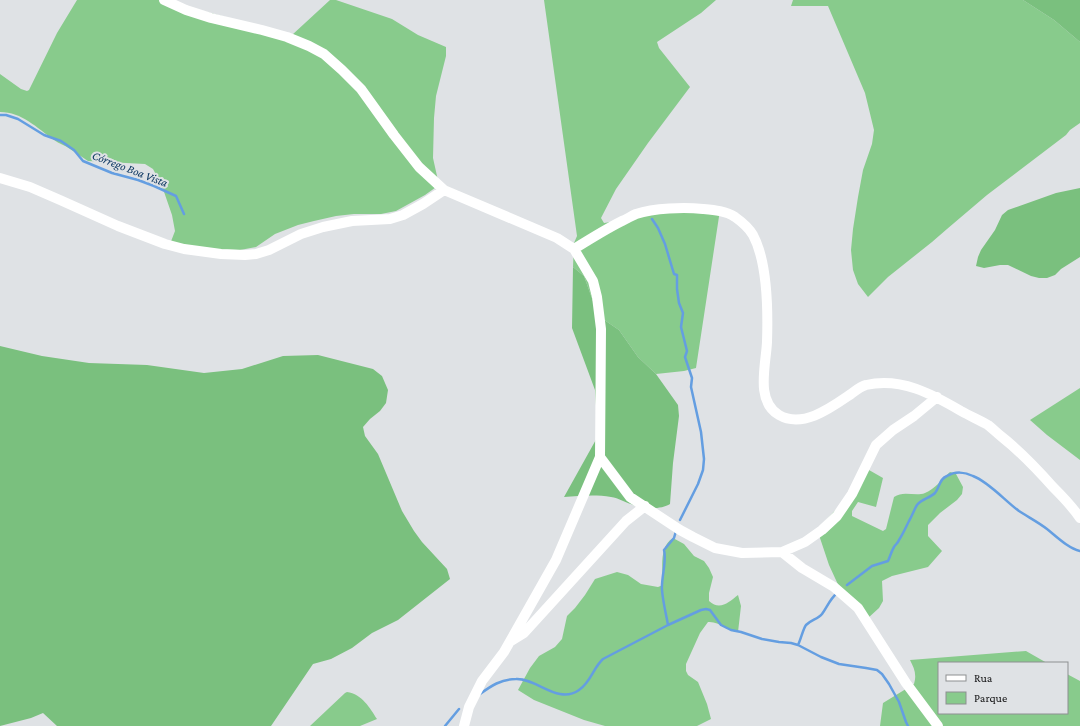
<svg xmlns="http://www.w3.org/2000/svg" width="1080" height="726" font-family="'Crimson Pro',serif">
  <style>
    .green { fill: #88cb8c }
    .forest { fill: #7ac07e }
    .lines { fill: none; stroke-linecap: round; stroke-linejoin: round }
    .stream { stroke: #649ee1; stroke-width: 2.5 }
    .minor { stroke: #fff; stroke-width: 10 }
    .labels { text-anchor: middle; dominant-baseline: central; stroke-width: 4; stroke-linejoin: round; paint-order: stroke }
    .water-label { font-size: 12px; font-style: italic; fill: #0d3762; stroke: #dfe2e5 }
  </style>
  <rect width="100%" height="100%" fill="#dfe2e5"/>
  <path class="green" d="M 77,0 L 170,0 L 177,4 L 292,35 L 330,0 L 336,0 L 392,19 L 418,35 L 446,47 L 446,56 L 436,96 L 434,118 L 433,158 L 439,185 L 425,195 L 396,211 L 381,214 L 354,214 L 336,216 L 314,221 L 298,225 L 275,234 L 256,247 L 240,250 L 207,249 L 170,244 L 175,231 L 172,215 L 162,186 L 153,169 L 145,164 L 88,161 C 82,157 76,153 70,149 C 65,145 59,144 54,140 C 37,128 22,112 0,112 L 0,74 L 21,89 L 27,91 L 29,90 L 57,33 Z
    M 544,0 L 716,0 L 701,13 L 657,42 L 659,48 L 690,87 L 648,143 L 616,189 L 601,218 L 604,223 L 611,222 L 631,212 L 720,210 L 696,368 L 684,371 L 656,374 L 638,357 L 619,330 L 600,317 L 594,304 L 584,276 L 573,267 L 574,243 L 577,236 Z
    M 793,0 L 1023,0 L 1054,20 L 1080,42 L 1080,123 L 1070,130 L 1066,135 L 987,195 L 947,229 L 932,242 L 888,277 L 868,297 L 858,284 L 853,270 L 851,250 L 853,229 L 858,197 L 863,170 L 872,144 L 874,130 L 865,93 L 828,6 L 791,6 Z
    M 1080,388 L 1080,460 L 1047,435 L 1030,420 Z
    M 862,466 L 883,478 L 876,507 L 858,502 L 852,511 L 852,516 L 883,531 L 886,529 L 894,497 C 904,490 915,497 925,493 C 935,489 942,479 950,472 L 956,474 L 963,487 L 962,494 L 957,500 L 940,513 L 928,525 L 928,536 L 942,551 L 928,567 L 892,576 L 882,581 L 883,601 L 879,608 L 867,619 L 841,591 L 829,565 L 817,529 L 826,520 L 847,498 Z
    M 673,538 L 684,544 L 694,556 L 704,561 L 709,568 L 713,577 L 709,593 L 709,601 C 720,611 729,602 738,595 L 741,606 L 738,632 C 726,631 720,621 708,622 L 700,633 L 686,664 L 686,671 L 688,675 L 698,682 L 707,704 L 711,719 L 697,726 L 605,726 L 584,720 L 534,700 L 518,690 L 530,668 L 539,656 L 555,647 L 562,639 L 567,616 L 575,608 L 585,595 L 595,579 L 617,572 L 628,575 L 641,584 L 658,587 L 663,585 C 663,571 658,547 673,538 Z
    M 1026,651 L 1047,663 L 939,663 L 939,713 L 1067,713 L 1067,674 L 1080,681 L 1080,726 L 880,726 L 883,703 L 914,684 C 917,674 914,668 910,660 Z
    M 347,692 C 362,694 370,708 377,719 L 360,726 L 310,726 L 345,693 Z"/>
  <path class="forest" d="M 1023,0 L 1080,0 L 1080,42 L 1054,20 Z
    M 1080,188 L 1080,257 L 1061,269 L 1055,275 L 1047,278 L 1039,278 L 1031,276 L 1008,265 L 1000,265 L 984,268 L 976,266 L 978,257 L 981,250 L 995,230 L 1002,215 L 1008,210 L 1056,193 Z
    M 573,267 L 584,276 L 594,304 L 600,317 L 619,330 L 638,357 L 656,374 L 678,405 L 679,416 L 673,463 L 670,504 C 661,510 641,509 631,504 C 624,502 619,498 611,497 C 595,494 579,496 564,497 L 598,436 L 595,390 L 572,328 Z
    M 0,346 L 42,356 L 89,363 L 147,365 L 204,373 L 242,369 L 283,356 L 318,355 L 373,369 L 382,376 L 388,390 L 386,403 L 380,411 L 370,419 L 363,427 L 365,436 L 378,454 L 402,511 L 414,531 L 422,542 L 447,569 L 450,579 L 398,620 L 372,633 L 352,648 L 331,659 L 313,664 L 271,726 L 57,726 L 43,713 L 31,718 L 0,726 Z"/>
  <g class="lines">
    <path class="stream" d="M 0,115 L 6,115 L 18,119 L 44,135 L 61,141 L 74,150 L 83,161 L 112,173 L 138,180 L 154,186 L 176,196 L 184,214
      M 652,219 L 658,228 L 665,244 L 674,274 L 677,275 L 677,289 L 679,303 L 683,313 L 681,327 L 687,351 L 685,357 L 692,378 L 691,387 L 701,432 L 704,459 L 703,470 L 698,484 L 680,520
      M 847,585 L 872,566 L 888,561 C 890,557 891,552 894,547 C 895,545 898,543 899,540 C 903,534 906,527 909,521 C 912,516 914,510 917,505 C 922,499 930,498 935,493 C 940,487 939,479 947,476 C 955,471 965,472 973,476 C 989,482 1005,501 1019,511 C 1028,517 1038,522 1047,529 C 1057,537 1068,548 1080,551
      M 668,625 C 666,614 663,602 662,590 C 661,578 667,561 664,550 L 674,538 L 676,531
      M 798,645 C 801,639 803,629 806,625 C 811,620 818,619 822,614 C 827,607 830,599 837,593
      M 480,694 C 491,686 501,679 516,679 C 537,678 558,705 579,690 C 591,682 593,668 603,659 L 668,625 L 701,610 L 706,609 L 710,610 L 721,625 L 731,630 L 741,632 L 762,639 L 779,642 L 791,643 L 798,645 L 821,657 L 839,664 L 866,668 L 877,670 L 882,674 L 889,684 L 899,702 L 906,722 L 908,726
      M 445,726 L 459,709"/>
    <path class="minor" d="M 164,0 L 186,10 L 211,18 L 262,30 L 287,37 L 309,46 L 324,54 L 342,70 L 361,89 L 394,135 L 419,167 L 444,190 L 557,238 L 574,249 L 593,281 L 597,297 L 601,329 L 600,457 L 556,560 L 504,652 L 482,681 L 469,707 L 464,726
      M 0,178 L 30,187 L 60,200 L 118,226 L 165,244 L 184,249 L 221,254 L 245,255 L 256,254 L 269,250 L 301,234 L 323,227 L 352,221 L 390,219 L 403,215 L 423,204 L 444,190
      M 574,249 C 590,239 606,229 622,221 C 627,219 631,216 636,214 C 654,208 684,207 703,209 C 714,210 726,211 735,217 C 742,222 749,228 753,235 C 768,263 768,312 767,342 C 766,365 755,401 779,415 C 803,429 832,407 851,394 C 855,391 861,386 866,385 C 901,377 932,394 961,411 C 970,416 979,420 988,425 C 993,429 997,433 1002,437 C 1021,452 1037,469 1053,487 C 1063,497 1072,506 1080,518
      M 600,457 L 630,497 L 680,530 L 693,537 L 715,548 L 742,553 L 782,552 L 805,542 L 822,530 L 837,516 L 852,494 L 876,445 L 893,430 L 914,416 L 937,397
      M 782,552 L 802,568 L 834,587 L 858,608 L 906,683 L 938,726
      M 511,641 L 524,633 L 626,521 L 645,506"/>
  </g>
  <g class="labels">
    <g class="water-label">
      <text transform="translate(130 169) rotate(21)">Córrego Boa Vista</text>
    </g>
  </g>
  <rect x="938" y="662" width="130" height="52" fill="#dfe2e5" stroke="#8d8f91"/>
  <rect x="946" y="675" width="20" height="6" fill="#ffffff" stroke="#8d8f91"/>
  <text x="974" y="682" font-size="12" fill="#121213">Rua</text>
  <rect x="946" y="692" width="20" height="12" fill="#88cb8c" stroke="#8d8f91"/>
  <text x="974" y="702" font-size="12" fill="#121213">Parque</text>
</svg>
